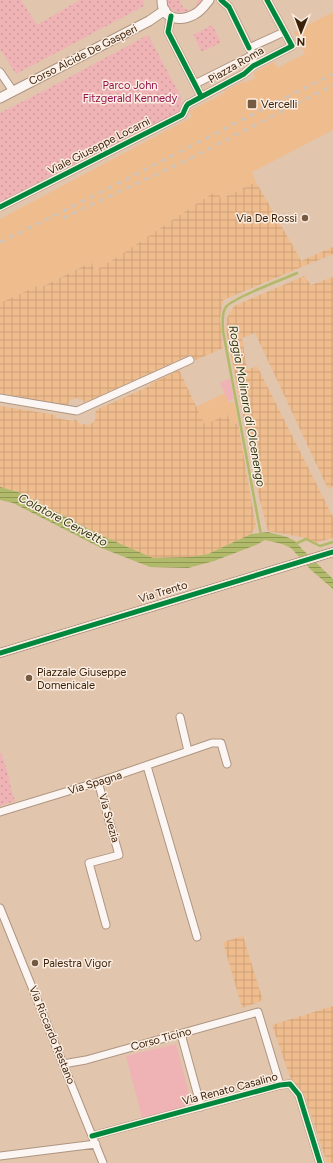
<svg xmlns="http://www.w3.org/2000/svg" width="333" height="1163" font-family="Figtree,sans-serif">
  <style>
    .built { fill: #efbc8e }
    .industrial { fill: url(#industrial-grid) }
    .grass { fill: url(#grass-dots) }
    .garden { fill: #efb3b5 }
    .water { fill: url(#water-rules) }
    .lines { fill: none; stroke-linecap: round; stroke-linejoin: round }
    .stream { stroke: #b0ba6a; stroke-width: 2.5 }
    .minor-casing { stroke: #ae9580; stroke-width: 9 }
    .tertiary-casing { stroke: #ae9580; stroke-width: 10 }
    .secondary-casing { stroke: #ae9580; stroke-width: 11 }
    .minor { stroke: #fbf6f3; stroke-width: 7 }
    .tertiary { stroke: #fbf6f3; stroke-width: 8 }
    .secondary { stroke: #fbf6f3; stroke-width: 9 }
    .rail { stroke: #ccc3bb; stroke-width: 2.5; stroke-dasharray: 5 5; stroke-linecap: butt }
    .cycleway-casing { stroke: #fbede2; stroke-width: 8 }
    .cycleway { stroke: #00873e; stroke-width: 5 }
    .poi-dot { fill: #755a42; stroke: #fbede2; stroke-width: 1.5 }
    .labels { text-anchor: middle; dominant-baseline: central; stroke-width: 3; stroke-linejoin: round; paint-order: stroke }
    .street-label { font-size: 11px; fill: #3a2109; stroke: #fbede2 }
    .park-label { font-size: 11px; fill: #96154d; stroke: #fbede2 }
    .poi-label { font-size: 11px; fill: #3a2109; stroke: #fbede2; text-anchor: start }
    .water-label { font-size: 12px; font-style: italic; fill: #2e380d; stroke: #fbede2 }
  </style>
  <defs>
    <pattern id="industrial-grid" width="8" height="8" patternUnits="userSpaceOnUse"><rect width="8" height="8" fill="#efbc8e"/><path d="M0 4h8M4 0v8" fill="none" stroke="#cea179"/></pattern>
    <pattern id="grass-dots" width="8" height="8" patternUnits="userSpaceOnUse"><rect width="8" height="8" fill="#efb3b5"/><path d="M2 2h.1M6 6h.1" fill="none" stroke="#ce9a9a" stroke-width="1.8" stroke-linecap="round"/></pattern>
    <pattern id="water-rules" width="6" height="5" patternUnits="userSpaceOnUse"><rect width="6" height="5" fill="#b0ba6a"/><path d="M0 2.5h6" fill="none" stroke="#909755"/></pattern>
  </defs>
  <rect width="100%" height="100%" fill="#e2c5ad"/>
  <path class="built" d="M 333,12 L 333,130 L 252,172 L 256,182 L 233,193 L 221,199 L 217,190 L 128,250 L 95,271 L 90,262 L 38,288 L 37,286 L 0,303 L 0,219 L 192,117 L 189,111 L 225,93 L 224,91 L 244,81 L 245,83 L 255,78 L 253,73 L 274,62 L 277,68 L 305,54 L 294,32 Z
    M 225,393 L 229,403 L 234,402 L 238,423 L 232,425 L 227,414 L 205,425 L 196,407 Z"/>
  <path class="industrial" d="M 256,182 L 298,255 L 301,261 L 333,247 L 333,254 L 223,300 L 220,319 L 223,348 L 196,360 L 190,355 L 84,403 L 83,400 L 75,398 L 69,401 L 68,405 L 0,393 L 0,303 L 37,286 L 39,288 L 91,262 L 95,271 L 128,250 L 217,190 L 221,199 Z
    M 304,276 L 311,285 L 333,277 L 333,486 L 328,489 L 255,333 L 242,338 L 247,370 L 257,366 L 333,517 L 333,538 L 314,543 L 306,538 L 268,531 L 259,497 L 226,330 L 227,318 L 234,306 Z
    M 179,370 L 205,425 L 227,414 L 232,425 L 238,423 L 256,527 L 251,534 L 208,554 L 191,557 L 153,558 L 100,535 L 18,492 L 0,487 L 0,406 L 56,415 L 56,418 L 73,421 L 75,419 L 80,424 L 90,425 L 95,420 L 96,410 L 150,386 L 150,384 Z
    M 243,936 L 263,1001 L 261,1000 L 259,1002 L 242,1008 L 223,942 Z
    M 333,1006 L 333,1163 L 327,1163 L 304,1095 L 290,1077 L 272,1025 Z"/>
  <path class="grass" d="M 0,0 L 21,0 L 37,25 L 80,0 L 143,0 L 144,6 L 16,74 L 0,49 Z
    M 166,0 L 180,0 C 182,13 196,13 198,0 L 204,0 C 195,12 171,21 166,0 Z
    M 212,25 L 221,42 L 202,52 L 193,35 Z
    M 148,35 L 181,97 L 180,113 L 132,135 L 0,202 L 0,113 L 53,86 Z
    M 0,750 L 1,755 L 2,754 L 10,781 L 9,781 L 15,801 L 0,806 Z"/>
  <path class="garden" d="M 230,378 L 234,399 L 228,401 L 220,383 Z
    M 176,1044 L 192,1105 L 142,1118 L 126,1056 Z"/>
  <path class="water" d="M 0,487 L 18,492 L 100,535 L 153,558 L 191,557 L 208,554 L 251,534 L 268,532 L 287,537 L 295,541 L 303,550 L 333,579 L 333,589 L 311,570 L 291,548 L 282,544 L 265,540 L 256,545 L 214,561 L 188,568 L 150,567 L 99,547 L 13,503 L 0,500 Z"/>
  <g class="lines">
    <path class="stream" d="M 261,535 L 223,331 C 223,324 221,313 226,307 C 232,298 284,279 297,273
      M 295,544 L 306,539 L 320,546 L 333,542"/>
    <g class="minor-casing">
      <path id="minor" d="M 221,0 L 229,7 L 253,55 L 253,66
        M 171,16 L 168,32 L 201,96
        M 249,48 L 284,32
        M 0,72 L 13,91
        M 195,84 L 253,55
        M 0,207 L 182,115 C 185,112 184,108 188,104 L 244,74 L 253,66 L 292,46 L 267,0
        M 0,398 L 77,411 L 190,360
        M 180,717 L 188,751
        M 147,766 L 197,937
        M 98,782 L 119,855 L 89,863 L 106,925
        M 0,812 L 98,782 L 212,743 L 221,743 L 227,764
        M 0,908 L 103,1163
        M 181,1034 L 201,1107
        M 63,1064 L 86,1060 L 258,1012 L 280,1085
        M 92,1136 L 280,1085 L 290,1084 L 299,1095 L 320,1163
        M 0,1156 L 96,1144"/>
    </g>
    <g class="tertiary-casing">
      <path id="tertiary" d="M 0,653 L 333,552"/>
    </g>
    <g class="secondary-casing">
      <path id="secondary" d="M 162,0 C 162,20 181,22 195,14 C 201,11 205,5 209,0
        M 0,98 L 149,21 L 165,10"/>
    </g>
    <use href="#minor" class="minor"/>
    <use href="#tertiary" class="tertiary"/>
    <use href="#secondary" class="secondary"/>
    <path class="rail" d="M 63,218 L 189,159 L 333,85
      M 0,242 C 112,188 222,129 333,74"/>
    <g class="cycleway-casing">
      <path id="cycleway" d="M 221,0 L 229,7 L 249,48
        M 171,16 L 168,32 L 201,96
        M 0,207 L 182,115 C 185,112 184,108 188,104 L 244,74 L 253,66 L 292,46 L 267,0
        M 0,653 L 333,552
        M 92,1136 L 280,1085 L 290,1084 L 299,1095 L 320,1163"/>
    </g>
    <use href="#cycleway" class="cycleway"/>
  </g>
  <g class="poi-dot">
    <rect x="247" y="99" width="10" height="10" rx="2"/>
    <circle cx="305" cy="218" r="4"/>
    <circle cx="29" cy="678" r="4"/>
    <circle cx="35" cy="963" r="4"/>
  </g>
  <g class="labels">
    <g class="street-label">
      <text transform="translate(83 55) rotate(-27)">Corso Alcide De Gasperi</text>
      <text transform="translate(236 65) rotate(-30)">Piazza Roma</text>
      <text transform="translate(99 146) rotate(-27)">Viale Giuseppe Locarni</text>
      <text transform="translate(163 592) rotate(-17)">Via Trento</text>
      <text transform="translate(95 783) rotate(-17)">Via Spagna</text>
      <text transform="translate(109 818) rotate(74)">Via Svezia</text>
      <text transform="translate(52 1035) rotate(68)">Via Riccardo Restano</text>
      <text transform="translate(161 1039) rotate(-15)">Corso Ticino</text>
      <text transform="translate(230 1089) rotate(-15)">Via Renato Casalino</text>
    </g>
    <g class="park-label">
      <text x="130" y="85">Parco John<tspan x="130" dy="13">Fitzgerald Kennedy</tspan></text>
    </g>
    <g class="poi-label">
      <text x="261" y="104">Vercelli</text>
      <text x="297" y="218" text-anchor="end">Via De Rossi</text>
      <text x="37" y="672">Piazzale Giuseppe<tspan x="37" dy="13">Domenicale</tspan></text>
      <text x="43" y="963">Palestra Vigor</text>
    </g>
    <g class="water-label">
      <text transform="translate(247 406) rotate(80)">Roggia Molinara di Olcenengo</text>
      <text transform="translate(63 520) rotate(28)">Colatore Cervetto</text>
    </g>
  </g>
  <g transform="translate(301 32) rotate(181)" stroke="#fbede2" stroke-width="3" paint-order="stroke">
  <path d="M0-3L7 15L0 10L-7 15Z" fill="#3a2109"/>
  <text y="-6" font-size="11" font-weight="bold" text-anchor="middle" fill="#3a2109">N</text>
  </g>
</svg>
